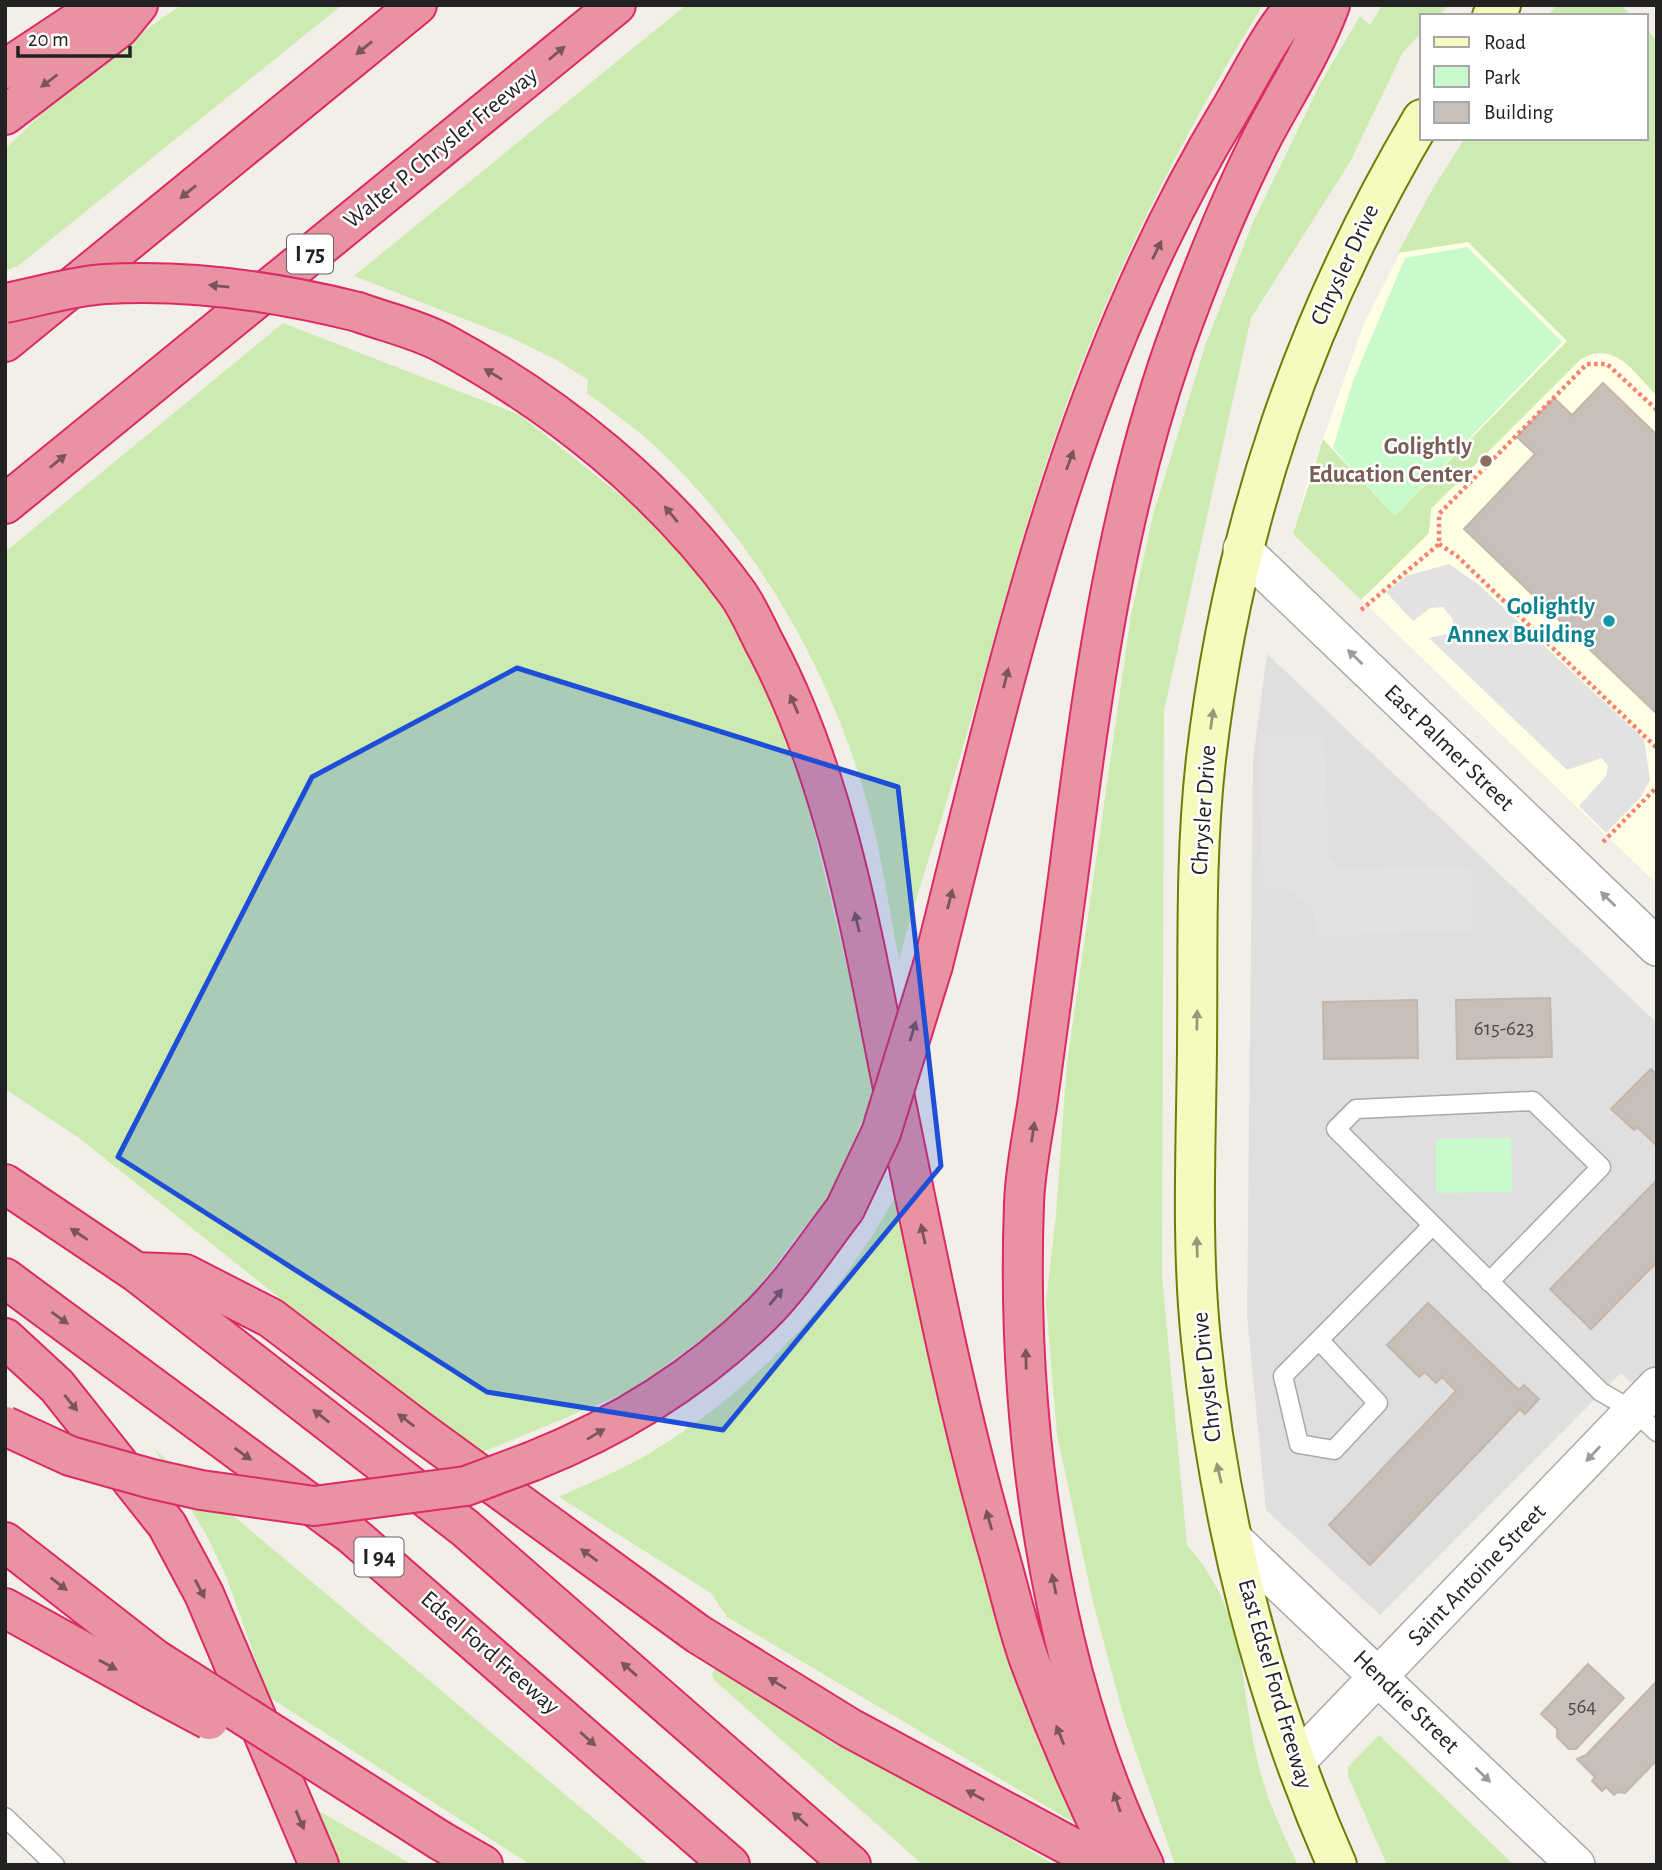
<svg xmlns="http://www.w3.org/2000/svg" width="1662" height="1870" font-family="'Alegreya Sans',sans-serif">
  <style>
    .residential { fill: #e0dfdf }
    .education { fill: #ffffe5 }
    .grass { fill: #cdebb0 }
    .park { fill: #c8facc }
    .parking { fill: #e2e2e2 }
    .building { fill: #c7bfb8; stroke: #c4b6ab; stroke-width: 2 }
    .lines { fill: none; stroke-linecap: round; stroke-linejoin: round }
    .lane-casing { stroke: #a9a9a9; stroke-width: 21 }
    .street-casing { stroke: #a9a9a9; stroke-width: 40 }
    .secondary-casing { stroke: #707d05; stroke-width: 42 }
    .highway-casing { stroke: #dc2a67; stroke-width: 42 }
    .path { stroke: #fa8072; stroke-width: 4.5; stroke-dasharray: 3.5 3.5; stroke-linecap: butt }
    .lane { stroke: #fff; stroke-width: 18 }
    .street { stroke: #fff; stroke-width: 37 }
    .secondary { stroke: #f7fabf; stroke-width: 38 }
    .highway { stroke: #e892a2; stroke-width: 38 }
    .highway-bridge-casing { stroke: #dc2a67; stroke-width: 42; stroke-linecap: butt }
    .highway-bridge { stroke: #e892a2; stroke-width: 38 }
    .oneway { fill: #7b545c }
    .oneway2 { fill: #9c9c9c }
    .oneway3 { fill: #979978 }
    .marked { fill: #1d4ed8; fill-opacity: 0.2; stroke: #1d4ed8; stroke-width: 5; stroke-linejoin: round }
    .education-dot { fill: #8d6e63; stroke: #fff; stroke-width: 2.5 }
    .culture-dot { fill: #0f9aa8; stroke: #fff; stroke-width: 2.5 }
    .labels { text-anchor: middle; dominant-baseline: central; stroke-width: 5; stroke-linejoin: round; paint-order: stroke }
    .number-label { font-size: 21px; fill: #4b4948 }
    .shield { fill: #fff; stroke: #646464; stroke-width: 2 }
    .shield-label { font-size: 23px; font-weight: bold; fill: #222 }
    .street-label { font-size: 24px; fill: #222; stroke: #fff }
    .education-label { font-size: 24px; font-weight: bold; fill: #785e54; stroke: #fff; text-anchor: end }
    .culture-label { font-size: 24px; font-weight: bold; fill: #0d838f; stroke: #fff; text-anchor: end }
  </style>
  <rect width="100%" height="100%" fill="#f2efe9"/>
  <path class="residential" d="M 1267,654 L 1657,1023 L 1657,1407 L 1621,1373 L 1380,1615 L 1266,1510 L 1247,1316 L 1253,760 Z"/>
  <path class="education" d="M 1646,29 L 1657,40 L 1657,884 L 1293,534 L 1307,484 L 1364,324 L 1433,188 L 1465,138 L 1646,138 Z"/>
  <path class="grass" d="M 181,5 L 342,5 L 18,266 L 5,271 L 5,149 L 83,74 Z
    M 686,5 L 1263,5 C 1179,139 1103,293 1053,443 C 1016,550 990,659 957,767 C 938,832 916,895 899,960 C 888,903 880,843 863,788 C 825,662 754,540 658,449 C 637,429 611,411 587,393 L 588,380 L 555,359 L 505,335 L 354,276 Z
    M 1382,5 L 1449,5 L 1438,16 L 1422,16 L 1422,32 L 1403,52 L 1350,162 L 1251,318 L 1164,711 L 1162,1276 L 1187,1545 C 1253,1619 1237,1695 1263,1781 C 1271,1809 1285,1838 1298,1865 L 1175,1865 L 1124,1718 L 1093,1602 L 1057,1435 L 1046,1302 L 1056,1215 L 1067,1063 L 1131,615 L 1153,515 L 1205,346 L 1253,222 L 1321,82 L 1360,16 L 1370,25 Z
    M 1556,5 L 1621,5 L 1632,16 L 1548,16 Z
    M 1646,29 L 1657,40 L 1657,396 C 1634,373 1616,340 1581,359 L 1431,509 L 1429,533 L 1361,600 L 1293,534 L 1323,439 L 1395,516 L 1567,341 L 1468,242 L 1398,253 L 1433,188 L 1465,138 L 1646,138 Z
    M 283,323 L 520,415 L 696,555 L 786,716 L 876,1086 L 835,1188 L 739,1312 L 632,1390 L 476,1455 L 79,1138 L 5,1089 L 5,552 Z
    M 900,1197 L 940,1398 L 973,1538 L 1036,1736 L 1078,1825 L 727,1617 L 711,1593 L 559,1497 C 589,1483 621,1470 650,1453 C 750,1393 837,1302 894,1199 Z
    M 155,1450 L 649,1865 L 531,1865 L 269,1697 L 226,1576 L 207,1536 Z
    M 716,1667 L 1055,1865 L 923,1865 L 714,1680 L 712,1674 Z
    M 1379,1735 L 1514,1865 L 1387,1865 L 1348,1776 L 1348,1767 Z
    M 307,1804 L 413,1865 L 339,1865 Z"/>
  <path class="park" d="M 1467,247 L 1562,342 L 1395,516 L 1333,448 L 1353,381 L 1405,258 Z
    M 1511,1138 L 1512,1192 L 1436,1193 L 1436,1139 Z"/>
  <path class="parking" d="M 1449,564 L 1478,584 L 1644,739 L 1650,780 L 1641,797 L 1606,833 L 1579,806 L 1606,776 L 1608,766 L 1602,758 L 1567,770 L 1429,638 L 1455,632 L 1452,618 L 1443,607 L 1430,608 L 1413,621 L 1386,592 L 1406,576 Z
    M 1260,736 L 1325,736 L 1328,856 L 1338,867 L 1471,866 L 1473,931 L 1317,936 L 1313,907 L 1288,890 L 1263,887 Z"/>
  <path class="building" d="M 1603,383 L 1657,435 L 1657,714 L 1464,529 L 1535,454 L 1517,437 L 1554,398 L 1572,415 Z
    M 1550,998 L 1552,1057 L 1457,1059 L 1456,1000 Z
    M 1417,1000 L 1418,1058 L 1324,1059 L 1323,1002 Z
    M 1651,1069 L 1657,1075 L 1657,1146 L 1637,1127 L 1634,1130 L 1611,1109 Z
    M 1657,1180 L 1657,1262 L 1591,1329 L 1550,1289 Z
    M 1428,1303 L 1519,1390 L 1524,1385 L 1539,1399 L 1525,1414 L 1520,1409 L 1370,1565 L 1329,1525 L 1456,1391 L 1442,1377 L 1436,1383 L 1425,1372 L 1419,1377 L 1387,1345 Z
    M 1588,1664 L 1624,1698 L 1576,1749 L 1569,1749 L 1557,1737 L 1557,1729 L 1541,1714 Z
    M 1657,1681 L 1657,1760 L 1625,1793 L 1618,1792 L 1614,1795 L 1606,1787 L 1602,1791 L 1592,1781 L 1595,1777 L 1577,1759 L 1586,1755 Z"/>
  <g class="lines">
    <g class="lane-casing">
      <path id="lane" d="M 1489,1282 L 1601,1167 L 1533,1101 L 1356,1109 L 1336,1129 L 1601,1392 L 1634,1411 L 1657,1432
        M 1319,1340 L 1378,1403 L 1334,1450 L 1299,1444 L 1283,1376 L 1431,1227
        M 5,1817 L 55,1865"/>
    </g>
    <g class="street-casing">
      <path id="street" d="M 1242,549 L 1657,947
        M 1234,1540 L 1576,1865
        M 1296,1762 L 1657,1386"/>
    </g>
    <g class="secondary-casing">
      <path id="secondary" d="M 1492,16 L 1501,5
        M 1337,1865 C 1264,1700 1219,1519 1201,1340 C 1191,1244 1196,1145 1197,1049 C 1198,953 1195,855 1206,759 C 1233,527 1303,320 1422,119"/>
    </g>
    <g class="highway-casing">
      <path id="highway" d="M 5,69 L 102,5
        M 5,115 L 119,28 L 138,5
        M 358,312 C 385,322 417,329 443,343 C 556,404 662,489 738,594 C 750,611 758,632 768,650 C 840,788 865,952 896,1103 C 927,1254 956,1406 999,1554 C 1009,1589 1017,1625 1029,1659 C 1054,1727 1083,1794 1115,1859
        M 5,342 L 417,5
        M 5,504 L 616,5
        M 933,965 C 1007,671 1069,374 1229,112 C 1247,82 1273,28 1297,5
        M 5,1184 L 136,1272 L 465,1528 L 851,1865
        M 136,1272 L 185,1274 L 271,1318 L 417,1429 L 698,1634 L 850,1728 L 1105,1865
        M 5,1278 L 351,1534 L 730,1865
        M 5,1338 L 57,1386 L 167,1525 L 204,1594 L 319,1865
        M 533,1461 C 618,1427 697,1378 762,1314 C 793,1283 818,1244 845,1209
        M 5,1542 L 155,1659
        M 5,1608 L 151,1689
        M 441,1841 L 483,1865
        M 1144,1865 C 1048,1672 1016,1418 1024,1204 C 1025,1169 1033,1134 1038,1099 C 1048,1025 1058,952 1068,878 C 1091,699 1114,520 1174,348 C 1199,278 1230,200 1264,134 C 1287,91 1313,51 1330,5"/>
    </g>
    <path class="path" d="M 1439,544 L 1457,556 L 1657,748
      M 1361,610 L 1439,544 L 1439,514 L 1587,364 L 1607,364 L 1657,410
      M 1603,842 L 1657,787"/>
    <use href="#lane" class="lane"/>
    <use href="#street" class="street"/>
    <use href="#secondary" class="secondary"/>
    <use href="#highway" class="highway"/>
    <g class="highway-bridge-casing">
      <path id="highway-bridge" d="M 5,303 C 38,297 72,286 105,284 C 191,279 274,291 358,312
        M 845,1209 L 881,1133 L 933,965
        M 5,1426 L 70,1456 L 152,1479 L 201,1490 L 314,1506 L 466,1486 L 533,1461
        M 155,1659 L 441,1841
        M 151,1689 L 209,1720"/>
    </g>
    <use href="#highway-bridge" class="highway-bridge"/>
  </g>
  <defs><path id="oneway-solid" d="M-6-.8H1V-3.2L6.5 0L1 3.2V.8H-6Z" transform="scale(1.75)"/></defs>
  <g class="oneway">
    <use href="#oneway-solid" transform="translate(364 48) rotate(141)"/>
    <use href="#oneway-solid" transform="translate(557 53) rotate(-39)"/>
    <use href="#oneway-solid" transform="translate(49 81) rotate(143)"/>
    <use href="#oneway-solid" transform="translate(188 192) rotate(141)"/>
    <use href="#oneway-solid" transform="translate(1157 250) rotate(-64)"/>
    <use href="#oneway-solid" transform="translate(219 286) rotate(-174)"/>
    <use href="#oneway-solid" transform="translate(493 374) rotate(-149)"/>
    <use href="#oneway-solid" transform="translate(1070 460) rotate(-70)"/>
    <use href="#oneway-solid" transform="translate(58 461) rotate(-39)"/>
    <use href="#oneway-solid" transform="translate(671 514) rotate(-130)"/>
    <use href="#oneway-solid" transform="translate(1006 678) rotate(-76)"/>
    <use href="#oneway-solid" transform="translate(794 704) rotate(-113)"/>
    <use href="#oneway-solid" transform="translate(950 899) rotate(-76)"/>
    <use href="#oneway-solid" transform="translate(857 922) rotate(-103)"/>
    <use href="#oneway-solid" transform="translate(913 1031) rotate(-73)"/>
    <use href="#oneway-solid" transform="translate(1033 1132) rotate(-82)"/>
    <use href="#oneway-solid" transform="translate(79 1234) rotate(-146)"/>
    <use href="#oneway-solid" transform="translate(923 1234) rotate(-102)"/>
    <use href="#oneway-solid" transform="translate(776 1297) rotate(-51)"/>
    <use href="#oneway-solid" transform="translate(60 1318) rotate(36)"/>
    <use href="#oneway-solid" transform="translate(1026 1359) rotate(-91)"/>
    <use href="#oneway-solid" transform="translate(71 1403) rotate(51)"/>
    <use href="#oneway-solid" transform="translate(321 1416) rotate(-142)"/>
    <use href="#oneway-solid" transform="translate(406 1420) rotate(-143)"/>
    <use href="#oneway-solid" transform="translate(596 1434) rotate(-31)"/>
    <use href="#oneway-solid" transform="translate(243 1454) rotate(36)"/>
    <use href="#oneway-solid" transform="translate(989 1520) rotate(-106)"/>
    <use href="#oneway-solid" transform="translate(589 1555) rotate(-144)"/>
    <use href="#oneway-solid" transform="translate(59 1584) rotate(38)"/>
    <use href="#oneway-solid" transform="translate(1054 1584) rotate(-101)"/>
    <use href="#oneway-solid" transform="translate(200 1589) rotate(63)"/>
    <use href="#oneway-solid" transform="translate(108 1665) rotate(29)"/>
    <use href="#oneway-solid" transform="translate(629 1669) rotate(-139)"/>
    <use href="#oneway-solid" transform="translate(777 1683) rotate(-148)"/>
    <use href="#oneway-solid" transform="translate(1060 1735) rotate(-112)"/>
    <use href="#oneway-solid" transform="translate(588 1739) rotate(42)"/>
    <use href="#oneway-solid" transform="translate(975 1795) rotate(-152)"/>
    <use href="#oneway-solid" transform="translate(1117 1802) rotate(-109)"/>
    <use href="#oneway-solid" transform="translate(800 1819) rotate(-138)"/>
    <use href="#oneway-solid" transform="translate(300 1820) rotate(67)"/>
  </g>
  <g class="oneway2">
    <use href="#oneway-solid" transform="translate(1355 657) rotate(-136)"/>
    <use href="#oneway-solid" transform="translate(1608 899) rotate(-136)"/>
    <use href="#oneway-solid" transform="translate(1593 1454) rotate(133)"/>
    <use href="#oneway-solid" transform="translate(1483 1775) rotate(44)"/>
  </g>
  <g class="oneway3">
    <use href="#oneway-solid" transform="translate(1212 719) rotate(-82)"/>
    <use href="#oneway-solid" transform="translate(1197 1020) rotate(-89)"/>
    <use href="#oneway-solid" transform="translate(1197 1247) rotate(-92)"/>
    <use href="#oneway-solid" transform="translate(1219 1473) rotate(-103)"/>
  </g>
  <path class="marked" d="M 517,668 L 898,787 L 941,1166 L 723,1430 L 487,1392 L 118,1157 L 312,777 Z"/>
  <circle class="education-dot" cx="1486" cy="461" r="7"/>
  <circle class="culture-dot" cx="1609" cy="621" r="7"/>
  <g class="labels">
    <g class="number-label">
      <text x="1504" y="1028">615-623</text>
      <text x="1582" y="1706">564</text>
    </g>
    <g class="shield">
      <rect x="287" y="234.5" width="46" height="39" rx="5"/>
      <rect x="354.5" y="1537.5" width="49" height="39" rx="5"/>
    </g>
    <g class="shield-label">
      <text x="310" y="254">I 75</text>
      <text x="379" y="1557">I 94</text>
    </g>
    <g class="street-label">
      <text transform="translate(441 148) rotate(-39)">Walter P. Chrysler Freeway</text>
      <text transform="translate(1345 265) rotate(-65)">Chrysler Drive</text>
      <text transform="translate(1449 748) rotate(44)">East Palmer Street</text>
      <text transform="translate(1204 810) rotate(-86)">Chrysler Drive</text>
      <text transform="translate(1207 1377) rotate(-96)">Chrysler Drive</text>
      <text transform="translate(1477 1575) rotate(-46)">Saint Antoine Street</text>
      <text transform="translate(490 1653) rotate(41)">Edsel Ford Freeway</text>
      <text transform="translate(1275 1684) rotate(74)">East Edsel Ford Freeway</text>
      <text transform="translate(1406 1702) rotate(44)">Hendrie Street</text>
    </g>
    <g class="education-label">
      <text x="1472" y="447">Golightly<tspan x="1472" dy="28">Education Center</tspan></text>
    </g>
    <g class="culture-label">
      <text x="1595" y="607">Golightly<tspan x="1595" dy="28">Annex Building</tspan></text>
    </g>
  </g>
  <rect width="1662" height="1870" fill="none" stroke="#222222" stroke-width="14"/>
  <rect x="1420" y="14" width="228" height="126" fill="#ffffff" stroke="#a7a7a7" stroke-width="2"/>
  <rect x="1434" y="37" width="35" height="10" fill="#f7fabf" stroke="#a7a7a7" stroke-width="2"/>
  <text x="1484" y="49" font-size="21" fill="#222222">Road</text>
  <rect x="1434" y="66" width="35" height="21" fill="#c8facc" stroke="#a7a7a7" stroke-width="2"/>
  <text x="1484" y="84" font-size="21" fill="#222222">Park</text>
  <rect x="1434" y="102" width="35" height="21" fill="#c7bfb8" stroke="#a7a7a7" stroke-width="2"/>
  <text x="1484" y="119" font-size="21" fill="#222222">Building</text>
  <path d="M18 46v10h112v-10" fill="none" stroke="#222222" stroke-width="3.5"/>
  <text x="28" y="46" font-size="21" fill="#222222" stroke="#ffffff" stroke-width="5" paint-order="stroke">20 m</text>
</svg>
